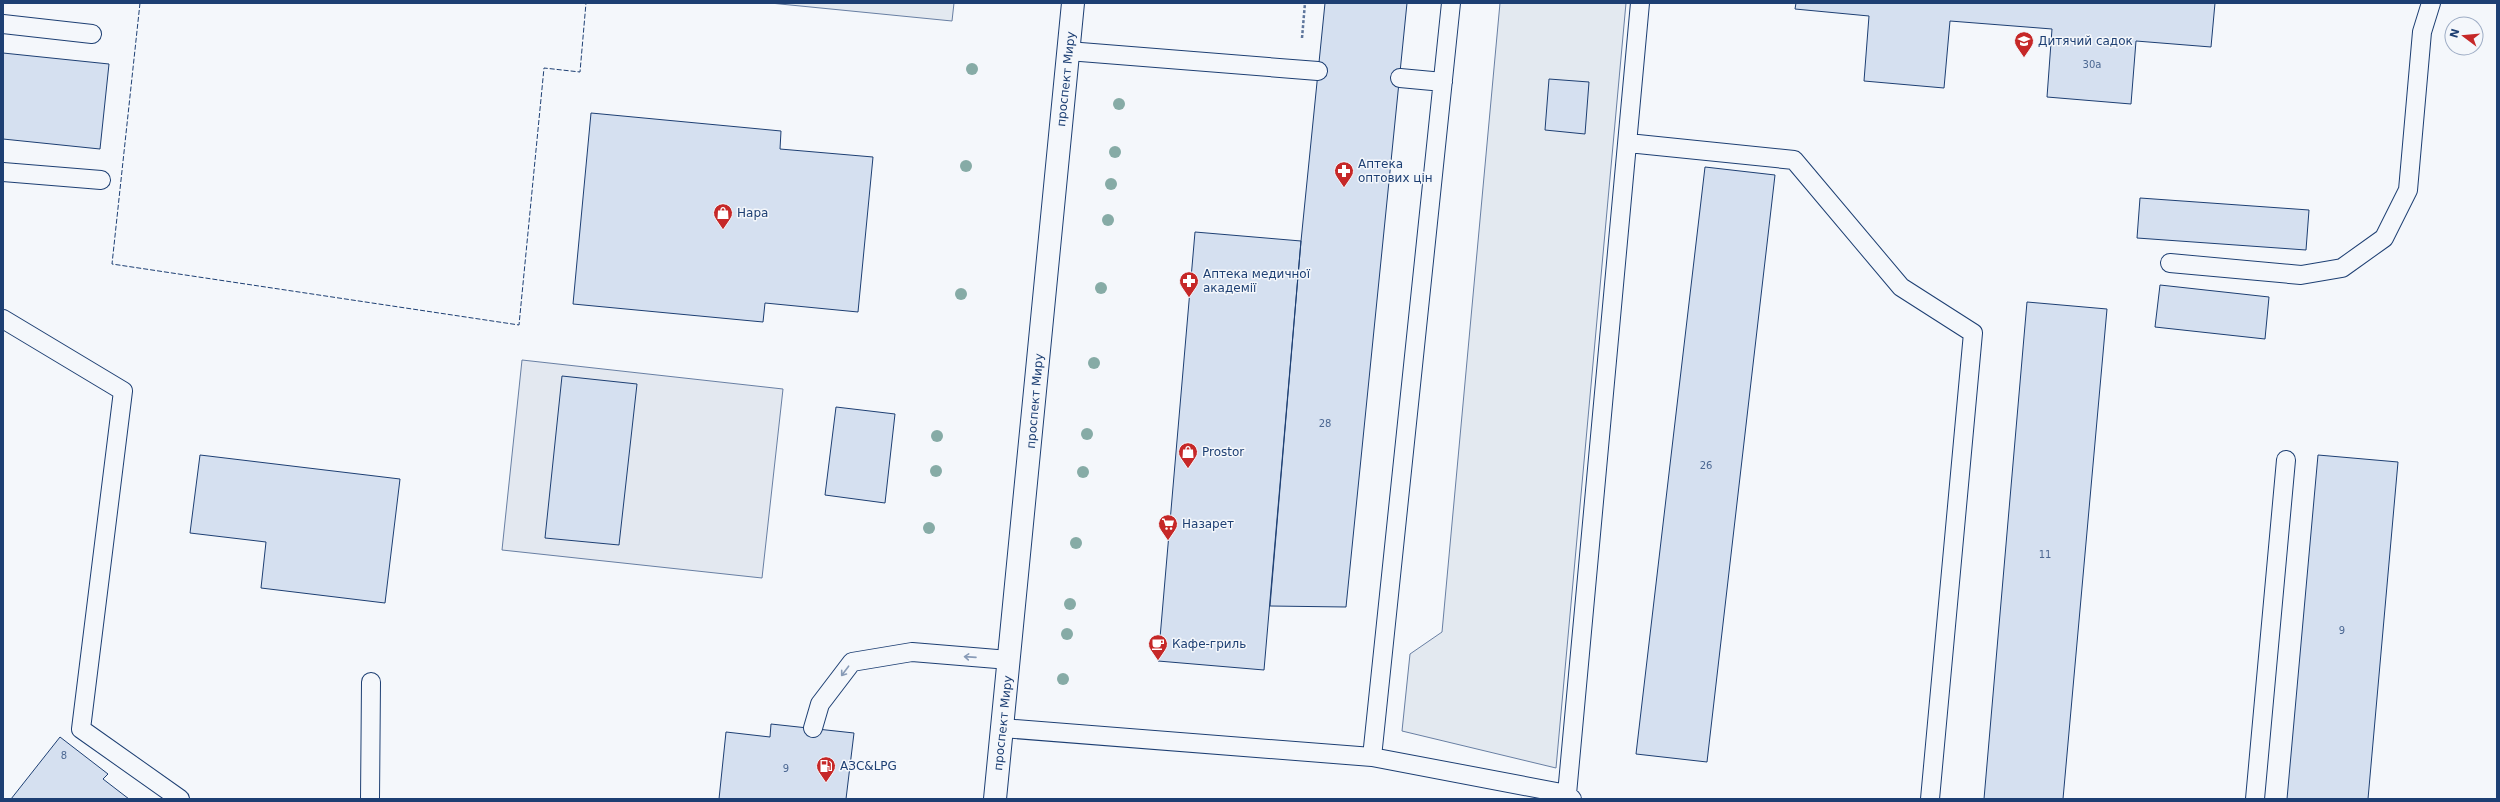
<svg xmlns="http://www.w3.org/2000/svg" width="2500" height="802" font-family="'DejaVu Sans',sans-serif">
  <style>
    .green { fill: #e3e9f0; stroke: #687fa3 }
    .parking { fill: #e3e8f0; stroke: #687fa3 }
    .building { fill: #d5e0f0; stroke: #1d3f73 }
    .lines { fill: none; stroke-linecap: round; stroke-linejoin: round }
    .service-casing { stroke: #1d3f73; stroke-width: 20 }
    .primary-casing { stroke: #1d3f73; stroke-width: 24 }
    .path { stroke: #5e769c; stroke-width: 2.5; stroke-dasharray: 3 2; stroke-linecap: butt }
    .service { stroke: #f4f7fb; stroke-width: 18 }
    .primary { stroke: #f4f7fb; stroke-width: 22 }
    .fence { stroke: #1d3f73; stroke-width: 1; stroke-dasharray: 5 2; stroke-linecap: butt }
    .tree { fill: #86aba6 }
    .oneway { stroke: #889bb7 }
    .labels { text-anchor: middle; dominant-baseline: central; stroke-width: 3; stroke-linejoin: round; paint-order: stroke }
    .number-label { font-size: 10px; fill: #4b6792 }
    .poi-label { font-size: 12px; fill: #1d3f73; stroke: #f4f7fb; text-anchor: start }
    .street-label { font-size: 12px; fill: #1d3f73; stroke: #f4f7fb }
  </style>
  <rect width="100%" height="100%" fill="#f4f7fb"/>
  <path class="green" d="M 770,3 L 954,3 L 952,21 Z
    M 1500,3 L 1626,3 L 1556,768 L 1402,731 L 1410,654 L 1442,632 Z"/>
  <path class="parking" d="M 522,360 L 783,389 L 762,578 L 502,550 Z"/>
  <path class="building" d="M 1325,3 L 1407,3 L 1346,607 L 1270,606 L 1301,241 Z
    M 1796,3 L 2215,3 L 2211,47 L 2136,41 L 2131,104 L 2047,97 L 2052,29 L 1950,21 L 1944,88 L 1864,81 L 1869,16 L 1795,9 Z
    M 3,53 L 109,64 L 100,149 L 3,139 Z
    M 1549,79 L 1589,82 L 1585,134 L 1545,130 Z
    M 591,113 L 781,131 L 780,149 L 873,157 L 858,312 L 765,303 L 763,322 L 573,304 Z
    M 1705,167 L 1775,175 L 1707,762 L 1636,754 Z
    M 2140,198 L 2309,210 L 2306,250 L 2137,238 Z
    M 1195,232 L 1301,241 L 1264,670 L 1158,661 Z
    M 2160,285 L 2269,297 L 2265,339 L 2155,327 Z
    M 2027,302 L 2107,309 L 2063,799 L 1984,799 Z
    M 562,376 L 637,384 L 619,545 L 545,538 Z
    M 836,407 L 895,414 L 885,503 L 825,495 Z
    M 200,455 L 400,479 L 385,603 L 261,588 L 266,542 L 190,533 Z
    M 2318,455 L 2398,462 L 2368,799 L 2287,799 Z
    M 771,724 L 854,733 L 846,799 L 719,799 L 726,732 L 770,737 Z
    M 60,737 L 108,774 L 103,779 L 129,799 L 11,799 Z"/>
  <g class="lines">
    <g class="service-casing">
      <path id="service" d="M 3,24 L 92,34
        M 1068,51 L 1318,71
        M 1400,78 L 1443,82
        M 1628,143 L 1794,160 L 1901,287 L 1973,333 L 1930,799
        M 3,172 L 101,180
        M 2170,263 L 2301,275 L 2342,268 L 2384,238 L 2408,190 L 2422,32 L 2431,3
        M 3,319 L 123,391 L 81,729 L 180,799
        M 813,728 L 820,704 L 852,662 L 912,652 L 1009,660
        M 1002,728 L 1372,757 L 1567,794 L 1572,799
        M 1372,757 L 1451,3
        M 1567,794 L 1640,3
        M 370,799 L 371,682
        M 2255,799 L 2286,460"/>
    </g>
    <g class="primary-casing">
      <path id="primary" d="M 995,799 L 1073,3"/>
    </g>
    <path class="path" d="M 1302,38 L 1305,3"/>
    <use href="#service" class="service"/>
    <use href="#primary" class="primary"/>
    <path class="fence" d="M 140,3 L 112,264 L 519,325 L 544,68 L 580,72 L 586,3"/>
  </g>
  <g class="tree">
    <circle cx="972" cy="69" r="6"/>
    <circle cx="1119" cy="104" r="6"/>
    <circle cx="1115" cy="152" r="6"/>
    <circle cx="966" cy="166" r="6"/>
    <circle cx="1111" cy="184" r="6"/>
    <circle cx="1108" cy="220" r="6"/>
    <circle cx="1101" cy="288" r="6"/>
    <circle cx="961" cy="294" r="6"/>
    <circle cx="1094" cy="363" r="6"/>
    <circle cx="1087" cy="434" r="6"/>
    <circle cx="937" cy="436" r="6"/>
    <circle cx="936" cy="471" r="6"/>
    <circle cx="1083" cy="472" r="6"/>
    <circle cx="929" cy="528" r="6"/>
    <circle cx="1076" cy="543" r="6"/>
    <circle cx="1070" cy="604" r="6"/>
    <circle cx="1067" cy="634" r="6"/>
    <circle cx="1063" cy="679" r="6"/>
  </g>
  <defs><path id="oneway-shaft" d="M-6 0H5M1.5-3L5.5 0L1.5 3" fill="none" stroke-width="1.6" stroke-linecap="round" stroke-linejoin="round"/></defs>
  <g class="oneway">
    <use href="#oneway-shaft" transform="translate(970 657) rotate(-176)"/>
    <use href="#oneway-shaft" transform="translate(845 671) rotate(127)"/>
  </g>
  <defs>
    <g id="school-pin" transform="scale(1)"><path d="M0 17L-7.5 6A9.5 9.5 0 1 1 7.5 6Z" fill="#c62828" stroke="#f4f7fb"/><path d="M0-5L7-2L0 1L-7-2ZM-4 1L0 2.5L4 1V4Q0 6-4 4Z" fill="#fff"/></g>
    <g id="pharmacy-pin" transform="scale(1)"><path d="M0 17L-7.5 6A9.5 9.5 0 1 1 7.5 6Z" fill="#c62828" stroke="#f4f7fb"/><path d="M-2-6h4v4h4v4h-4v4h-4v-4h-4v-4h4Z" fill="#fff"/></g>
    <g id="shop-pin" transform="scale(1)"><path d="M0 17L-7.5 6A9.5 9.5 0 1 1 7.5 6Z" fill="#c62828" stroke="#f4f7fb"/><path d="M-5-2.5h2.3a2.7 3.5 0 0 1 5.4 0H5L5.5 6h-11ZM-1.5-2.5h3a1.5 2.3 0 0 0-3 0Z" fill="#fff"/></g>
    <g id="supermarket-pin" transform="scale(1)"><path d="M0 17L-7.5 6A9.5 9.5 0 1 1 7.5 6Z" fill="#c62828" stroke="#f4f7fb"/><path d="M-6-5.5h2.5l.6 2H6L4.5 2H-2.5L-4.4-4H-6ZM-1.5 3.2a1.3 1.3 0 1 0 .1 0ZM3 3.2a1.3 1.3 0 1 0 .1 0Z" fill="#fff"/></g>
    <g id="cafe-pin" transform="scale(1)"><path d="M0 17L-7.5 6A9.5 9.5 0 1 1 7.5 6Z" fill="#c62828" stroke="#f4f7fb"/><path d="M-5.5-4.5H6V0H3Q3 3.5 0 3.5H-2.5Q-5.5 3.5-5.5 0ZM3-3.2v2h1.7v-2ZM-6 4.5H4V6H-6Z" fill="#fff"/></g>
    <g id="fuel-pin" transform="scale(1)"><path d="M0 17L-7.5 6A9.5 9.5 0 1 1 7.5 6Z" fill="#c62828" stroke="#f4f7fb"/><path d="M-5.5-6h7V0h2V4h1.3V-2.5L3-4.5l.8-.8L6-3V5H2.5V1h-1V6h-7ZM-4.2-4.7v3.2H.2V-4.7Z" fill="#fff"/></g>
  </defs>
  <g fill-rule="evenodd">
    <use href="#school-pin" x="2024" y="41"/>
    <use href="#pharmacy-pin" x="1344" y="171"/>
    <use href="#shop-pin" x="723" y="213"/>
    <use href="#pharmacy-pin" x="1189" y="281"/>
    <use href="#shop-pin" x="1188" y="452"/>
    <use href="#supermarket-pin" x="1168" y="524"/>
    <use href="#cafe-pin" x="1158" y="644"/>
    <use href="#fuel-pin" x="826" y="766"/>
  </g>
  <g class="labels">
    <g class="number-label">
      <text x="2092" y="64">30а</text>
      <text x="1325" y="423">28</text>
      <text x="1706" y="465">26</text>
      <text x="2045" y="554">11</text>
      <text x="2342" y="630">9</text>
      <text x="64" y="755">8</text>
      <text x="786" y="768">9</text>
    </g>
    <g class="poi-label">
      <text x="2038" y="41">Дитячий садок</text>
      <text x="1358" y="164">Аптека<tspan x="1358" dy="14">оптових цін</tspan></text>
      <text x="737" y="213">Нара</text>
      <text x="1203" y="274">Аптека медичної<tspan x="1203" dy="14">академії</tspan></text>
      <text x="1202" y="452">Prostor</text>
      <text x="1182" y="524">Назарет</text>
      <text x="1172" y="644">Кафе-гриль</text>
      <text x="840" y="766">АЗС&amp;LPG</text>
    </g>
    <g class="street-label">
      <text transform="translate(1066 79) rotate(-84)">проспект Миру</text>
      <text transform="translate(1035 401) rotate(-85)">проспект Миру</text>
      <text transform="translate(1003 723) rotate(-84)">проспект Миру</text>
    </g>
  </g>
  <rect width="2500" height="802" fill="none" stroke="#1d3f73" stroke-width="8"/>
  <g transform="translate(2464 36) rotate(286)"><circle r="19" fill="#f4f7fb" stroke="#9eadc5"/>
  <path d="M0-3L7 15L0 10L-7 15Z" fill="#c62828"/>
  <text y="-6" font-size="11" font-weight="bold" text-anchor="middle" fill="#1d3f73">N</text>
  </g>
</svg>
